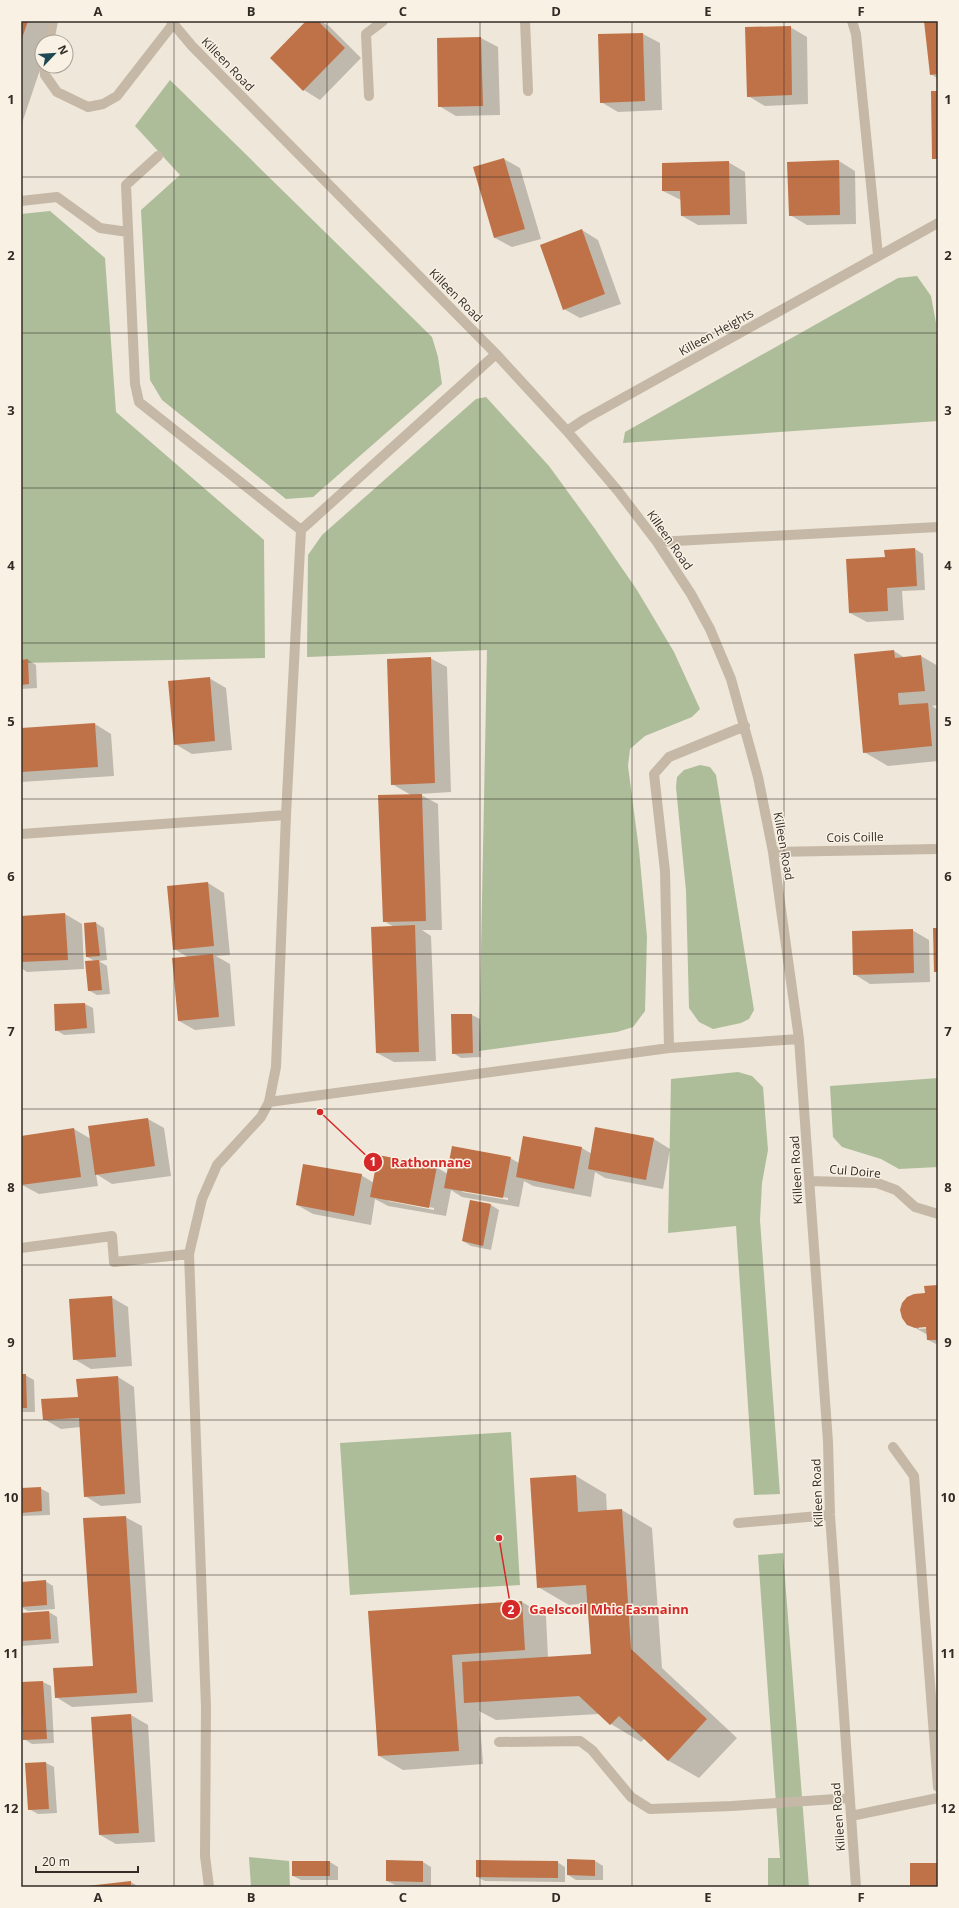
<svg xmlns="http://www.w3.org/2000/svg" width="959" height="1908" font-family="'Open Sans',sans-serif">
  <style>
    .green { fill: #adbd9a }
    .shadow { fill: #0003; fill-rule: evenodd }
    .building { fill: #bf7247 }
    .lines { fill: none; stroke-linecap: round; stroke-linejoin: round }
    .minor { stroke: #c6b8a6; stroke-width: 10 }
    .grid { fill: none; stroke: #332c26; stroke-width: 1; stroke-opacity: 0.55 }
    .labels { text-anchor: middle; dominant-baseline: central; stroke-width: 3; stroke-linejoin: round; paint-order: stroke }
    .street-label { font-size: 12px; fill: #332c26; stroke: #f8f1e4 }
    .leader { fill: none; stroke: #d62828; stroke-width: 1.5 }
    .callout-dot { fill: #d62828; stroke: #f8f1e4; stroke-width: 1.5 }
    .mark-label { font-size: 12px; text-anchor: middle; font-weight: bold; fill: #fff }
    .callout-label { font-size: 13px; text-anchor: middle; font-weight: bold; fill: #d62828; stroke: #f8f1e4; stroke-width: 3; stroke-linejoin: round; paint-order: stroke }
    .neatline { fill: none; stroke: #332c26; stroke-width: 1.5 }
    .grid-label { font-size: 13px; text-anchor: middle; font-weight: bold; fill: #332c26 }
  </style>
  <rect width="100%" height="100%" fill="#efe7d9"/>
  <path class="green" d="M 170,80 L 432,337 L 438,357 L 442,384 L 313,497 L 286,499 L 162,400 L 150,380 L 141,210 L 180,175 L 135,126 Z
    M 50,211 L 105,258 L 116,412 L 264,540 L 265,658 L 21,663 L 21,214 Z
    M 917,276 L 931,296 L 936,323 L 938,421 L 623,443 L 625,432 L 898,278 Z
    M 486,397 L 549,466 L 595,529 L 637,590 L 674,652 L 700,709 L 692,717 L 645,736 L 630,749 L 628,766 L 639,850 L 647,937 L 645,1011 L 633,1027 L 617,1032 L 479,1051 L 487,650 L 307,657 L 308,555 L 322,535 L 476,399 Z
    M 700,765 L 710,767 L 716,775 L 754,1010 L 749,1019 L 741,1023 L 713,1029 L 699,1022 L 689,1008 L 686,891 L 676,787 L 677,777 L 684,770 Z
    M 738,1072 L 752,1076 L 763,1087 L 768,1150 L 762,1183 L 760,1220 L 780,1494 L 754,1495 L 736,1226 L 668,1233 L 671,1079 Z
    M 938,1078 L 938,1167 L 899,1169 L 881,1159 L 842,1147 L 833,1137 L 830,1086 Z
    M 511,1432 L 520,1585 L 350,1595 L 340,1443 Z
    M 783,1553 L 809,1887 L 768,1887 L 768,1858 L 780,1858 L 758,1555 Z
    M 249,1857 L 289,1861 L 290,1887 L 251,1887 Z"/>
  <path class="shadow" d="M 21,21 L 57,21 L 50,42 L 42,42 L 42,64 L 21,126 Z
    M 308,21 L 320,21 L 329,26 L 361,58 L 320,100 L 304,90 Z
    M 925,21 L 938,21 L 938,79 L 931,74 Z
    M 790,27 L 807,37 L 808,104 L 765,106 L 748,96 Z
    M 643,34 L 660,43 L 662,110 L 618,112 L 601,102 L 599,35 Z
    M 481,38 L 498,47 L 500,115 L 456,116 L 439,106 L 438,39 Z
    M 504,159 L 520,168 L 541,239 L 512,247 L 495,238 Z
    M 839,161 L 855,171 L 856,224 L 807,225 L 790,215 Z
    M 728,162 L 745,172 L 747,224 L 698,225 L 682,216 L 681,200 L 663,191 Z
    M 582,230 L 598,240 L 621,304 L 580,318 L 564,309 Z
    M 915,549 L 923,554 L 925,590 L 902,591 L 904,620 L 867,622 L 850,613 L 886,558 Z
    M 894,651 L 905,658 L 921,656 L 938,666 L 938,705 L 932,706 L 938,710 L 938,761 L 888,766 L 864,752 Z
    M 430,658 L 447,667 L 451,792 L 419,794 L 438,804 L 442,930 L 422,930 L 431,936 L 436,1061 L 394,1062 L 377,1053 L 394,927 L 384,921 L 411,795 L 392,784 Z
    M 28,660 L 36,665 L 37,688 L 21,689 L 21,661 Z
    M 209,678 L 226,688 L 232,750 L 192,754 L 175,744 Z
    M 95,724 L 111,734 L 114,776 L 21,782 L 21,729 Z
    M 208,883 L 224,893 L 230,955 L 216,956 L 230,964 L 235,1026 L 195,1030 L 179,1021 L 188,957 L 174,949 Z
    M 65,914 L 82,924 L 84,969 L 27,972 L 21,968 L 21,917 Z
    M 96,923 L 104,928 L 107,960 L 99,961 L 107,966 L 110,994 L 97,995 L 88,990 L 95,961 L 87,957 L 85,924 Z
    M 912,930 L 929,940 L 930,982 L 870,984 L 854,974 Z
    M 85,1004 L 93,1008 L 95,1033 L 64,1035 L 56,1030 L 55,1005 Z
    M 472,1015 L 480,1019 L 481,1057 L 461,1058 L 453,1053 Z
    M 148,1119 L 164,1128 L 171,1176 L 112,1184 L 96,1174 L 98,1186 L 39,1194 L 22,1185 L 21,1137 L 74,1129 L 91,1139 Z
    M 654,1139 L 670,1149 L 663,1189 L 605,1178 L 595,1172 L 591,1197 L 533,1186 L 524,1181 L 519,1207 L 462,1197 L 451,1190 L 446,1216 L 388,1206 L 375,1199 L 371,1225 L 313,1214 L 297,1205 L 361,1175 L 374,1183 L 436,1167 L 448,1174 L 510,1158 L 519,1163 L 582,1148 L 592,1154 ZM 462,1190 L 508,1198 L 508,1200 L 462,1192 ZM 388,1199 L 434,1208 L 434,1210 L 388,1201 Z
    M 491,1205 L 499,1210 L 491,1250 L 471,1246 L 463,1241 Z
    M 938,1286 L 938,1345 L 928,1340 L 928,1335 L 908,1324 L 926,1294 ZM 931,1326 L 931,1328 L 919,1329 L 919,1327 Z
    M 111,1297 L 128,1307 L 132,1366 L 91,1369 L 74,1359 Z
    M 21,1375 L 25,1375 L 34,1380 L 35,1412 L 21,1412 Z
    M 118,1377 L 134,1387 L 141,1503 L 101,1506 L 85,1496 L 81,1427 L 61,1429 L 44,1419 Z
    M 576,1476 L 606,1494 L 607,1511 L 622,1510 L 652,1528 L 662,1668 L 737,1738 L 699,1778 L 669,1761 L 645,1738 L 641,1742 L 611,1724 L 599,1714 L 496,1720 L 479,1711 L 483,1764 L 403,1770 L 379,1756 L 369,1612 L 522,1602 L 546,1616 L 548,1658 L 592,1655 L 588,1603 L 569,1605 L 538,1587 Z
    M 40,1488 L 49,1493 L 50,1515 L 21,1516 L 21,1489 Z
    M 125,1517 L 142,1526 L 153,1702 L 72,1707 L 56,1697 L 94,1667 Z
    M 45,1581 L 53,1586 L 55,1609 L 28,1611 L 21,1607 L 21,1583 Z
    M 49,1612 L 57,1617 L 59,1643 L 21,1646 L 21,1614 Z
    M 43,1682 L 51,1686 L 54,1743 L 32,1744 L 24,1739 L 21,1683 Z
    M 131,1715 L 148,1725 L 155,1842 L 116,1844 L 100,1835 L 92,1718 Z
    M 46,1763 L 54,1767 L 57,1813 L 38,1814 L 29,1809 Z
    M 387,1861 L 423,1862 L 431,1867 L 431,1886 L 395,1885 L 387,1881 Z
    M 595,1861 L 603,1866 L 603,1880 L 576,1880 L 568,1875 Z
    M 330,1862 L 338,1867 L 338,1880 L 301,1880 L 293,1876 Z
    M 557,1862 L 565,1867 L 565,1882 L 485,1881 L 477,1877 Z
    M 131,1882 L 139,1887 L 87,1887 Z"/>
  <path class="building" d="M 21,21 L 28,21 L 21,41 Z
    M 306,21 L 318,21 L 345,48 L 303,91 L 270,58 Z
    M 924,21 L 938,21 L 938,74 L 930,75 Z
    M 791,26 L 792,95 L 747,97 L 745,27 Z
    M 643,33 L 645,101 L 600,103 L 598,34 Z
    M 481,37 L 483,106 L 438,107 L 437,38 Z
    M 931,91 L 938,91 L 938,159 L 932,159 Z
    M 504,158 L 525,229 L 494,238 L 473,167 Z
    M 839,160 L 840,215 L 789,216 L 787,162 Z
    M 729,161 L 730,215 L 681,216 L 680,191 L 662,191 L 662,163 Z
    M 582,229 L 605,294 L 563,310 L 540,245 Z
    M 915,548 L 917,586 L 887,588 L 888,611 L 849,613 L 846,559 L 885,557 L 884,550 Z
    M 894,650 L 895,658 L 921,655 L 925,691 L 898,693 L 899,705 L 928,703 L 932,746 L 863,753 L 854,654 Z
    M 431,657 L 435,783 L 391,785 L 387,659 Z
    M 28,659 L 29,684 L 21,685 L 21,660 Z
    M 210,677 L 215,741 L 174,745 L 168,681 Z
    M 95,723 L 98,767 L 21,772 L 21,728 Z
    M 422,794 L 426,921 L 383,922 L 378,795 Z
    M 208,882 L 214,946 L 173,950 L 167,886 Z
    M 65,913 L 68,960 L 21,962 L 21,916 Z
    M 96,922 L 100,956 L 86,957 L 84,923 Z
    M 415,925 L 419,1052 L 376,1053 L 371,927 Z
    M 933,928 L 938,928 L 938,972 L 934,972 Z
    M 913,929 L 914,973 L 853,975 L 852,931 Z
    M 213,954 L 219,1017 L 178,1021 L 172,958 Z
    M 99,960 L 102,990 L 88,991 L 85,961 Z
    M 85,1003 L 87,1028 L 55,1031 L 54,1004 Z
    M 451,1014 L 472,1014 L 473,1053 L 452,1054 Z
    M 148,1118 L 155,1166 L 95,1175 L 88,1126 Z
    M 595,1127 L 654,1138 L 646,1180 L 588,1169 Z
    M 74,1128 L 81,1177 L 21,1185 L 21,1136 Z
    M 523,1136 L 582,1147 L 574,1189 L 516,1177 Z
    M 452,1146 L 511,1157 L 503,1198 L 444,1188 Z
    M 378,1155 L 437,1166 L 429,1208 L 370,1197 Z
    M 303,1164 L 362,1174 L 354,1216 L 296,1205 Z
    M 470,1200 L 491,1204 L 483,1246 L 462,1241 Z
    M 938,1285 L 938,1340 L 927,1340 L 926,1327 L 915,1328 L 907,1325 L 902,1318 L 900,1310 L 902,1303 L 907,1297 L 914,1294 L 925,1293 L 924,1286 Z
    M 112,1296 L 116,1357 L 73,1360 L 69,1299 Z
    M 21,1374 L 26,1374 L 27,1408 L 21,1408 Z
    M 118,1376 L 125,1494 L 84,1497 L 79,1418 L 43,1420 L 41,1399 L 78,1397 L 76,1379 Z
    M 576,1475 L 578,1512 L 622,1509 L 631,1649 L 707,1719 L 668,1761 L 619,1716 L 610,1725 L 579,1696 L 464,1703 L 462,1662 L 591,1654 L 586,1585 L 537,1588 L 530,1478 Z
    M 41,1487 L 42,1511 L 21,1513 L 21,1488 Z
    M 126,1516 L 137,1693 L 55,1698 L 53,1668 L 93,1666 L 83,1518 Z
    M 46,1580 L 47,1605 L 21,1607 L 21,1582 Z
    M 522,1601 L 525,1650 L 452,1655 L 459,1751 L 378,1756 L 368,1611 Z
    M 49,1611 L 51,1639 L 21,1641 L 21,1613 Z
    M 43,1681 L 47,1739 L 23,1740 L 21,1682 Z
    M 131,1714 L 139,1833 L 99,1835 L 91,1717 Z
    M 46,1762 L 49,1809 L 28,1810 L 25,1763 Z
    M 567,1859 L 595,1860 L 595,1876 L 567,1875 Z
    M 386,1860 L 423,1861 L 423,1882 L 386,1881 Z
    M 476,1860 L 558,1861 L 558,1878 L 476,1877 Z
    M 292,1861 L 330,1861 L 330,1876 L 292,1876 Z
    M 910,1863 L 938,1863 L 938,1887 L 910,1887 Z
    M 131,1881 L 131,1887 L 87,1887 L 87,1886 Z"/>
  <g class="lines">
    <path class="minor" d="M 171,21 L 192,46 L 496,354 L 567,431 L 618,491 L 657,542 L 691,594 L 710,629 L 731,679 L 758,777 L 773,852 L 799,1039 L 828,1442 L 830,1515 L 856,1887
      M 525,21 L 528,91
      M 852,21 L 856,34 L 878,255
      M 49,42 L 53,21
      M 44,66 L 45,75 L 57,92 L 88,107 L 103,104 L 117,96 L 173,24
      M 369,96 L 366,34 L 383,21
      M 158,156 L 126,185 L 135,384 L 139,402 L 301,530
      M 21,201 L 57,197 L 100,228 L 128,232
      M 567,431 L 585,419 L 938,223
      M 657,542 L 938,527
      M 21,834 L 286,815
      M 773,852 L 938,849
      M 669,1048 L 665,871 L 654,774 L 669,757 L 745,726
      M 269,1102 L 669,1048 L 799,1039
      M 810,1181 L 877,1183 L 896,1190 L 915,1207 L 938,1214
      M 21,1248 L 112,1236 L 114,1262 L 189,1254
      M 893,1447 L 914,1476 L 938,1787
      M 738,1523 L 830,1515
      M 499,1742 L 580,1741 L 592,1750 L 631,1797 L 650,1809 L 732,1806 L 850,1798
      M 851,1816 L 938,1798
      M 209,1887 L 205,1856 L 206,1707 L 189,1254 L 202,1199 L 217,1165 L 261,1117 L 269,1102 L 276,1067 L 286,815 L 301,530 L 496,354"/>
  </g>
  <path class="grid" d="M 174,21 L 174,1887M 327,21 L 327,1887M 480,21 L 480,1887M 632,21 L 632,1887M 784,21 L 784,1887M 21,177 L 938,177M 21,333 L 938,333M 21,488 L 938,488M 21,643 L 938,643M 21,799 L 938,799M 21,954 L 938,954M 21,1109 L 938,1109M 21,1265 L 938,1265M 21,1420 L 938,1420M 21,1575 L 938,1575M 21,1731 L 938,1731"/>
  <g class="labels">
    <g class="street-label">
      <text transform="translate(228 64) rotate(46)">Killeen Road</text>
      <text transform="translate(456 295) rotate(45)">Killeen Road</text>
      <text transform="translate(716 332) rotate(-29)">Killeen Heights</text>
      <text transform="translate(670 540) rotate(55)">Killeen Road</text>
      <text transform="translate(855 837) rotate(-1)">Cois Coille</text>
      <text transform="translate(784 846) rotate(80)">Killeen Road</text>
      <text transform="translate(796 1170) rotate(-93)">Killeen Road</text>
      <text transform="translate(855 1171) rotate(5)">Cul Doire</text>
      <text transform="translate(817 1493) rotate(-92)">Killeen Road</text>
      <text transform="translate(838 1817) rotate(-94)">Killeen Road</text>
    </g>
  </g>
  <path class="leader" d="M320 1112L373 1162M499 1538L511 1609"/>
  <g class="callout-dot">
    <circle cx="320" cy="1112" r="4"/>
    <circle cx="499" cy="1538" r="4"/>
    <circle cx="373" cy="1162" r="10"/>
    <circle cx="511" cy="1609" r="10"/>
  </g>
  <g class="mark-label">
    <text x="373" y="1166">1</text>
    <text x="511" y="1614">2</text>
  </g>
  <g class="callout-label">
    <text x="431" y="1167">Rathonnane</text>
    <text x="609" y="1614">Gaelscoil Mhic Easmainn</text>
  </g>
  <rect width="959" height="1908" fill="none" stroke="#f8f1e4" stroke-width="44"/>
  <g transform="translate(54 54) rotate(65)"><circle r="19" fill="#f8f1e4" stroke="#a9a298"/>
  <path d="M0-3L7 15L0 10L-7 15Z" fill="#1e4852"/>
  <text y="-6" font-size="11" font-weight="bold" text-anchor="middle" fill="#332c26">N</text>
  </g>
  <path d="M36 1866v6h102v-6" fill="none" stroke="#332c26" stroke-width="2"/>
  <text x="42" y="1866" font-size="12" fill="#332c26" stroke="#f8f1e4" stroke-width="3" paint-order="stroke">20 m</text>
  <rect x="22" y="22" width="915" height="1864" class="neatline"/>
  <g class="grid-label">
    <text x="98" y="16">A</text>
    <text x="251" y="16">B</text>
    <text x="403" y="16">C</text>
    <text x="556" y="16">D</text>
    <text x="708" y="16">E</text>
    <text x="861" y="16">F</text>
    <text x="11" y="104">1</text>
    <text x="948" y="104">1</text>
    <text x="11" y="260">2</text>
    <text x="948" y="260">2</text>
    <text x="11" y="415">3</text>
    <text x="948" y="415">3</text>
    <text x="11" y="570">4</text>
    <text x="948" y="570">4</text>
    <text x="11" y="726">5</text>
    <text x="948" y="726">5</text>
    <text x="11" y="881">6</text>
    <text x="948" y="881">6</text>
    <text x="11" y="1036">7</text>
    <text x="948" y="1036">7</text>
    <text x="11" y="1192">8</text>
    <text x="948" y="1192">8</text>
    <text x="11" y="1347">9</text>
    <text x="948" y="1347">9</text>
    <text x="11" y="1502">10</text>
    <text x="948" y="1502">10</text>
    <text x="11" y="1658">11</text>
    <text x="948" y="1658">11</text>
    <text x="11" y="1813">12</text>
    <text x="948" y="1813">12</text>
    <text x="98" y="1902">A</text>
    <text x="251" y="1902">B</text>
    <text x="403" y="1902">C</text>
    <text x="556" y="1902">D</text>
    <text x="708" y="1902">E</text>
    <text x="861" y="1902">F</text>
  </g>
</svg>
